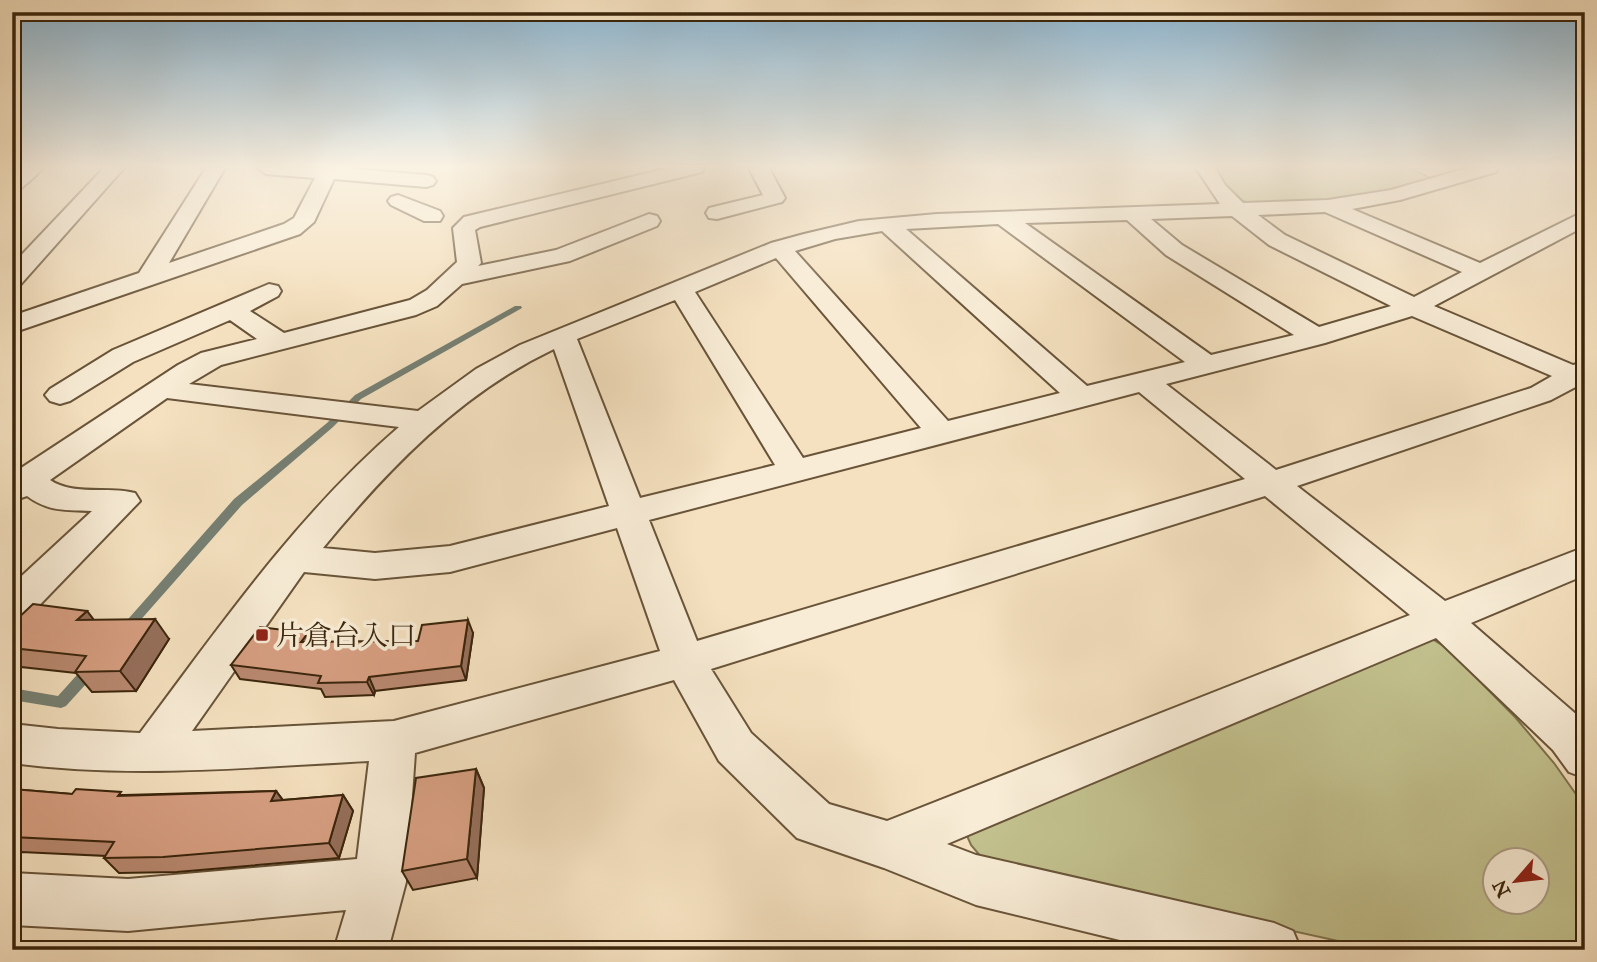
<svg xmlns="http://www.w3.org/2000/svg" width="1597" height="962" font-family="'IM FELL Great Primer','Noto Serif JP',serif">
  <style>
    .green { fill: #c2c18e; stroke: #7e734d; stroke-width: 2; fill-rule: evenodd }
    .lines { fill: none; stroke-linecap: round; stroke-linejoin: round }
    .stream { fill: #768074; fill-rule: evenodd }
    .minor-casing { stroke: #695439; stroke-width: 4 }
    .minor { fill: #f8ecd6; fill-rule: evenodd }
    .wall { fill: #b98970; stroke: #3a250c; stroke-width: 2 }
    .shaded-wall { fill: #966f5b; stroke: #3a250c; stroke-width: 2 }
    .building { fill: #d79f82; stroke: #3a250c; stroke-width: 2 }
    .poi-dot { fill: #8f2418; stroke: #f8ecd6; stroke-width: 2.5 }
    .labels { text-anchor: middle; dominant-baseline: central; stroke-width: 7; stroke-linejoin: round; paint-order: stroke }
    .near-poi-label { font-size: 28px; fill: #3a250c; stroke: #f8ecd6; text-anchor: start }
  </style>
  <rect width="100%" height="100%" fill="#f5e1c0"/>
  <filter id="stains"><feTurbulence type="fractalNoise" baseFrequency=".00286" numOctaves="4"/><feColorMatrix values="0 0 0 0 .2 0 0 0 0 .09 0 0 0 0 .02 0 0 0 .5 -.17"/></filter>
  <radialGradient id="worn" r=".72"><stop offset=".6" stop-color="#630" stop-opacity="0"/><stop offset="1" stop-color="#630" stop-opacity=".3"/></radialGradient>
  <path class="green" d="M 1210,168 L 1411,168 L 1430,178 L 1382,192 L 1316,202 L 1250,204 L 1238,199 Z
    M 1432,639 L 1447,648 L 1515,717 L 1554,763 L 1585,807 L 1585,950 L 1379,950 L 987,864 L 971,845 L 964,829 ZM 1496,860 L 1538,860 L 1538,902 L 1496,902 Z"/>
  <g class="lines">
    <path class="stream" d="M 515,306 L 521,306 L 522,308 L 361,399 L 333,427 L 242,505 L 130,632 L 126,634 L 122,632 L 120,629 L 122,626 L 234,499 L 327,423 L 355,395 Z
      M 90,665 L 95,666 L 97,670 L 95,674 L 66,706 L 61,708 L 12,700 L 12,688 L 58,696 L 85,666 Z"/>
    <g class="minor-casing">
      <path id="minor" d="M 19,168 L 43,168 C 39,173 17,193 12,194 L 12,174 Z
        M 104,168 L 124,168 L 21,284 L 12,286 L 12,265 Z
        M 206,168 L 225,168 L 169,263 L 284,224 L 294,218 L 315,178 L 266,174 L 257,168 L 343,168 L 426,175 L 433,177 L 436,181 L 433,185 L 426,187 L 334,179 L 314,222 L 300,234 L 12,333 L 12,316 L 139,273 Z
        M 669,168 L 704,168 L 702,172 L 480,227 L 475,230 L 481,263 L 478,266 L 556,250 L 649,214 L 657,216 L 660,221 L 657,226 L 570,261 L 462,284 L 437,306 L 416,315 L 221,365 L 189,384 L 418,411 L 476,369 L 520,345 L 771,243 L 804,234 L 859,221 L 937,214 L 1220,204 L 1196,168 L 1215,168 L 1225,185 L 1243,203 L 1328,200 L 1391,190 L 1467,168 L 1498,168 L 1496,172 L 1400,200 L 1352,209 L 1480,263 L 1585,211 L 1585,226 L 1434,306 L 1573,365 L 1585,362 L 1585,382 L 1551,400 L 1297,486 L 1445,601 L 1585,547 L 1585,575 L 1471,623 L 1585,722 L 1585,778 L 1569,772 L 1553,750 L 1436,638 L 947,844 L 976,855 L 1274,923 L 1293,931 L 1301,950 L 1161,950 L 976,905 L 884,868 L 797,838 L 719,761 L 674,680 L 415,753 L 406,882 L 388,950 L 334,950 L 346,910 L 128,931 L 12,925 L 12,873 L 128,879 L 357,859 L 369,761 C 250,767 131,779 12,763 L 12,724 L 58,729 L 140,733 C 220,626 297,515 399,427 L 167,398 L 50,480 C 73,496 108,486 135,493 L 140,501 L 26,619 L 12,624 L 12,585 L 92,511 C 65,510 49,512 27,496 L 12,501 L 12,474 L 178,365 L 201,353 L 257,339 L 230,320 L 133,362 L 70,401 L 60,404 L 50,401 L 45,395 L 50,389 L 113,350 L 269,284 L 278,286 L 281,291 L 278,296 L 250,311 L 284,333 L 410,300 L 427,290 L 457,262 L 453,228 L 464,217 ZM 1325,212 L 1462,272 L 1414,297 L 1285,235 L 1258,215 ZM 1232,216 L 1269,245 L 1391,306 L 1319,327 L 1182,245 L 1151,219 ZM 1127,220 L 1166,255 L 1294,335 L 1211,355 L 1025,223 ZM 998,224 L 1185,362 L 1087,386 L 906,229 ZM 882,231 L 1060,393 L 948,421 L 795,251 L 835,239 ZM 776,258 L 921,428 L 803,458 L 695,292 ZM 675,300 L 775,465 L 640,498 L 577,339 ZM 1412,316 L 1552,376 L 1531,388 L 1276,470 L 1166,384 L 1325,343 ZM 554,349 L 609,506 L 450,546 L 375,553 L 323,548 C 388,469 460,394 554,349 ZM 1139,392 L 1245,479 L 697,641 L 649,520 ZM 1265,496 L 1410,615 L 887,821 L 829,804 L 751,733 L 711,669 ZM 617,528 L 660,651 L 394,721 L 192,731 L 304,572 L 375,579 L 450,572 Z
        M 749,168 L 769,168 L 785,198 L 782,202 L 717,219 L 709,218 L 706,213 L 709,208 L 763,195 Z
        M 398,195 L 440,211 L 443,216 L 440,221 L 424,221 L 391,205 L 388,201 L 391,197 Z"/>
    </g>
    <use href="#minor" class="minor"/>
  </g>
  <path class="wall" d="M 87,611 L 94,620 L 169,639 L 136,691 L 92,692 L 76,673 L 12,666 L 12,624 Z
    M 308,633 L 313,642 L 418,641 L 473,633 L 466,680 L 375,691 L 374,695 L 325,697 L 321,689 L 240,679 L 231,665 Z
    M 476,769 L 484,788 L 477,878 L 413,890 L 402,871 Z
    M 12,789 L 72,794 L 124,795 L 276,791 L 283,800 L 343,795 L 353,811 L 339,858 L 177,872 L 119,873 L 104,858 L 106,856 L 21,852 L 12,862 Z"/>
  <path class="shaded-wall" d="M 87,611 L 102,631 L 77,620 Z
    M 155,619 L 169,639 L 136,691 L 120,671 Z
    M 468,620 L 473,633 L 466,680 L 461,666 Z
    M 308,633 L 316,647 L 301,642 Z
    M 369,677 L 375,691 L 374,695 L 367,682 Z
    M 476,769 L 484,788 L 477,878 L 467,859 Z
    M 276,791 L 287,806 L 271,801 Z
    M 343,795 L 353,811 L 339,858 L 329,843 Z
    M 12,844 L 21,852 L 12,862 Z"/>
  <path class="building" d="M 33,604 L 87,611 L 77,620 L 155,619 L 120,671 L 75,672 L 86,656 L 12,648 L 12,624 Z
    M 468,620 L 461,666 L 369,677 L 367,682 L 318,683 L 321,676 L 231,665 L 260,627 L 308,633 L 301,642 L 418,641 L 422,625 Z
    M 476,769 L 467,859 L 402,871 L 416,778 Z
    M 12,789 L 72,794 L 76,789 L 121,792 L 118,796 L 276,791 L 271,801 L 343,795 L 329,843 L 163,857 L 104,858 L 114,842 L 12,837 Z"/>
  <linearGradient id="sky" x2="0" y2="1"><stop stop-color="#8ab7d5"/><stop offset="0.55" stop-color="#faf2e3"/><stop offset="1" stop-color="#faf2e3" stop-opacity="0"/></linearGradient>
  <rect width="1597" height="303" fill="url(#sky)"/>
  <rect class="poi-dot" x="255" y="628" width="14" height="14" rx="3.5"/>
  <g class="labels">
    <g class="near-poi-label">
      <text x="276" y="635">片倉台入口</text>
    </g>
  </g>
  <rect width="1597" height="962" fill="none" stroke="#f5e1c0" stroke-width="42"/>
  <rect x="14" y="14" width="1569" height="934" fill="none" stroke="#3a250c" stroke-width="3.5"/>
  <rect x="21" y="21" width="1555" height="920" fill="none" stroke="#3a250c" stroke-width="2"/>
  <g transform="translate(1516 881) rotate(242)"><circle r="33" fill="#f8ecd6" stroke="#ac9c85" stroke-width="2"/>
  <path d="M0-5L12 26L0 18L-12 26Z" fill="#8f2418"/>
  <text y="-10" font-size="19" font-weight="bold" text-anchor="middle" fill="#3a250c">N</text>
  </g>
  <rect width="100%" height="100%" filter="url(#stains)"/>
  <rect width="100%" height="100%" fill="url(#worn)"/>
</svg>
